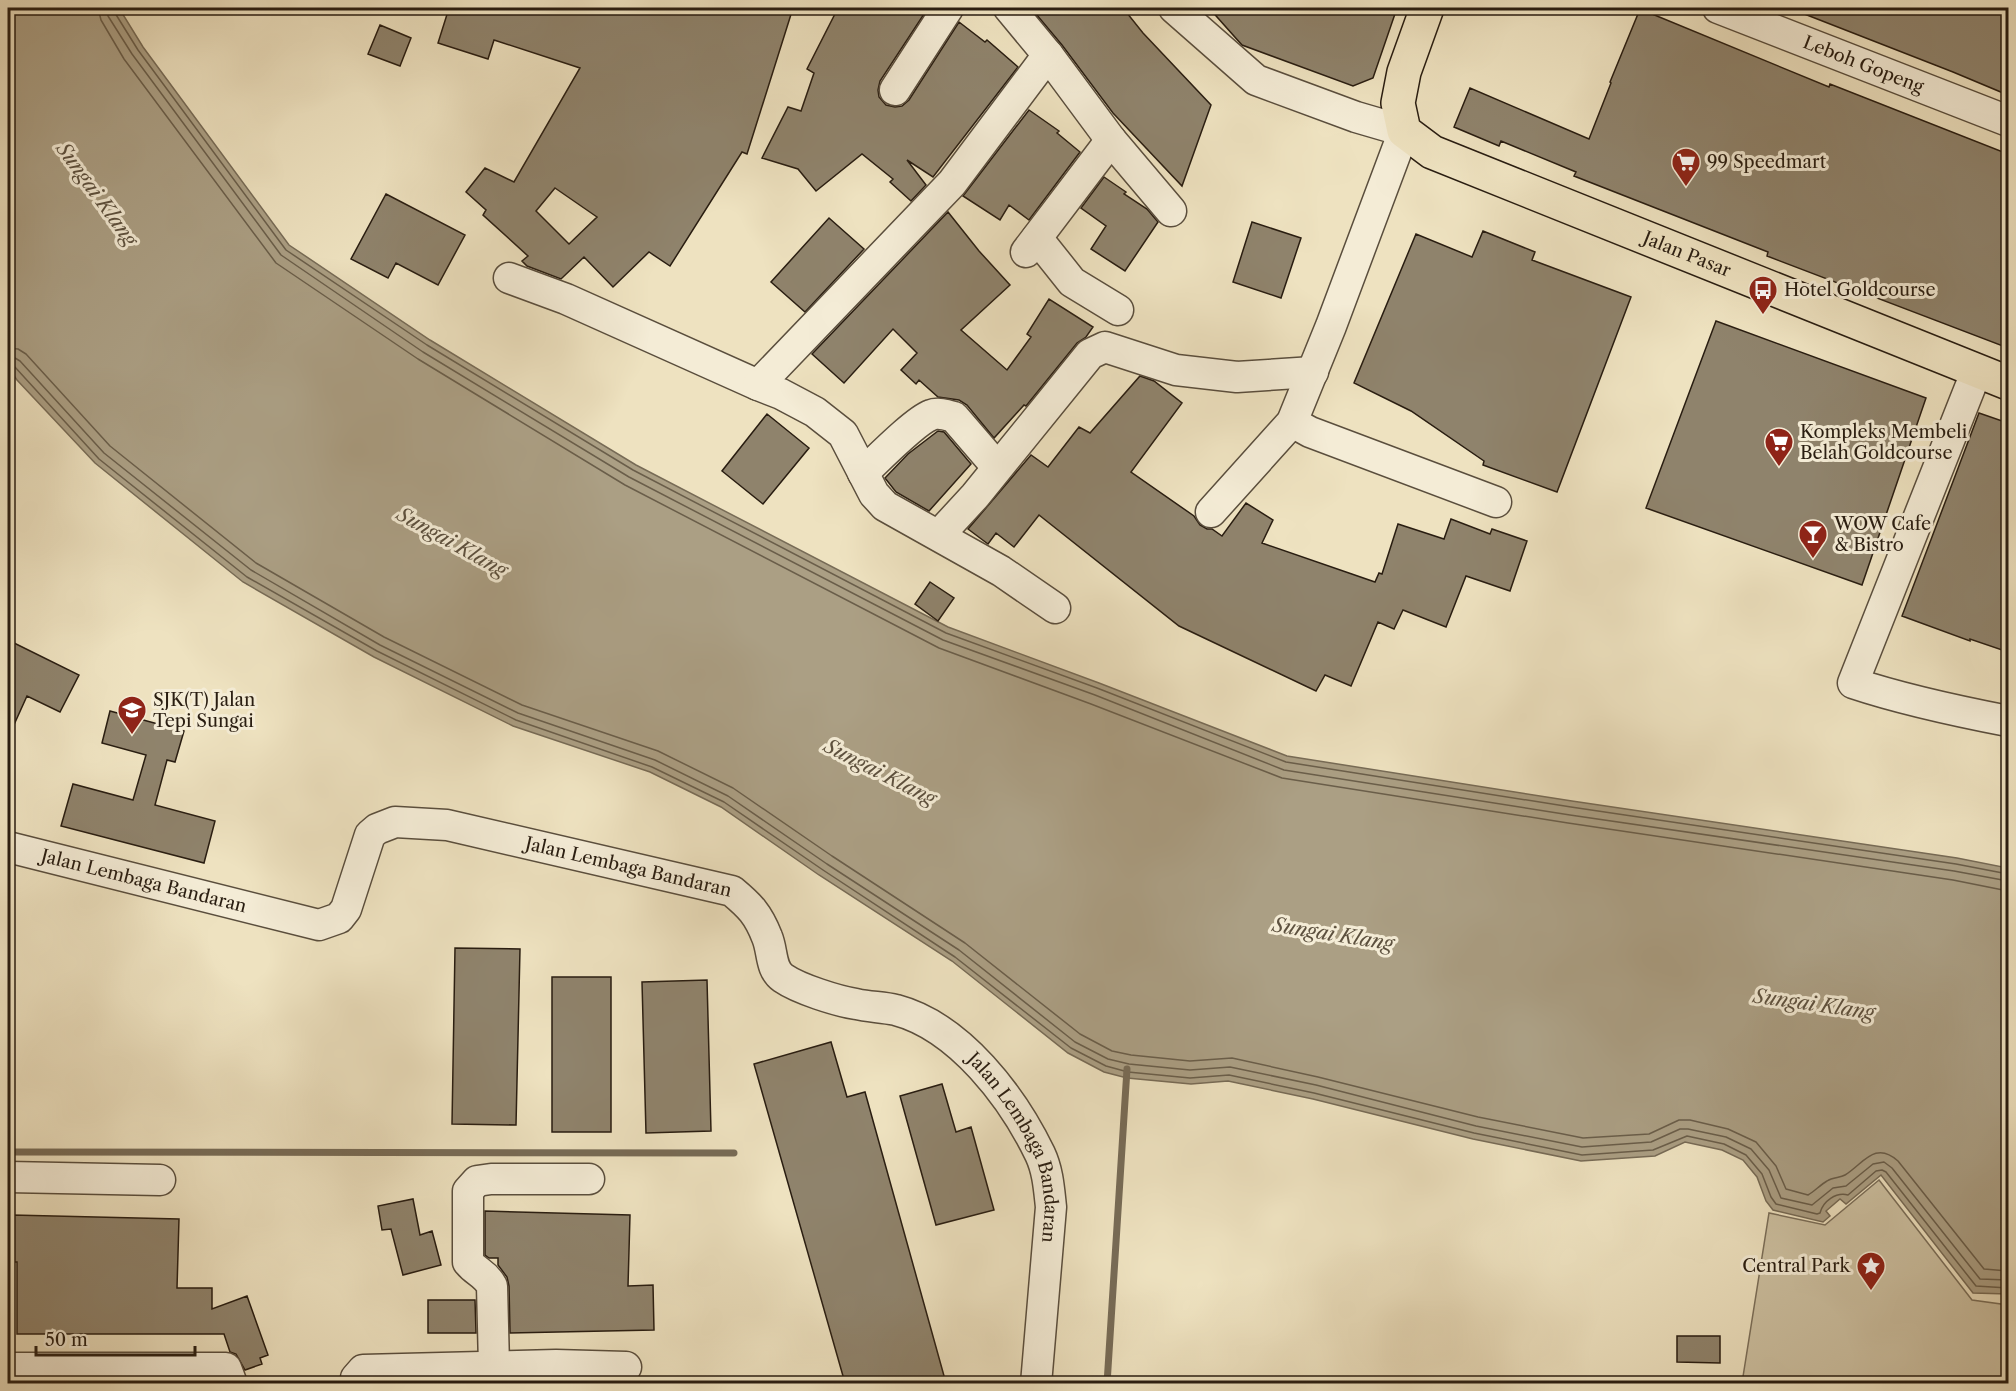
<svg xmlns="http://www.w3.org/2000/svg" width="2016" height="1391" font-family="'Libre Caslon Text',serif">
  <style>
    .green { fill: #cdc1a2; stroke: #7b6f5a; stroke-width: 1.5 }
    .water { fill: #ab9f84; stroke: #776b56; stroke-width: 1.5 }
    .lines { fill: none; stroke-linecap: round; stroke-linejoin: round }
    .shore { stroke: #6a5e4a; stroke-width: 1.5 }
    .stream { stroke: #776b56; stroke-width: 7 }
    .building { fill: #8f836c; stroke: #291d11; stroke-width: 1.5; fill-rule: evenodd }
    .minor-casing { stroke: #5a4e3d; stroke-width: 33 }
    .highway-casing { stroke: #291d11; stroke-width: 36 }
    .minor { stroke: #f4ecd6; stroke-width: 30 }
    .highway { stroke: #eee2c0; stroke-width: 33 }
    .labels { text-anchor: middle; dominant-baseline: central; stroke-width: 6; stroke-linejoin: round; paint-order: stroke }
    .street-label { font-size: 18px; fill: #291d11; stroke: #f4ecd6 }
    .poi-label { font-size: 18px; fill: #291d11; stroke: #f4ecd6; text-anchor: start }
    .water-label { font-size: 20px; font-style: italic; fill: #5d513f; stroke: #f4ecd6 }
  </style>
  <rect width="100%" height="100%" fill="#eee2c0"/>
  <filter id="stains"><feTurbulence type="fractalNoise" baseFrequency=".00333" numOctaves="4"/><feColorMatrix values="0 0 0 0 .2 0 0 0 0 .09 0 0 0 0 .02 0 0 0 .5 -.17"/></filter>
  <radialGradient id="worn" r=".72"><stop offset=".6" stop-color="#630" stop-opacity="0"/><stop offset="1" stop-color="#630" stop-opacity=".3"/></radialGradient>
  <path class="green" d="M 1879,1180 L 1972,1300 L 2008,1305 L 2008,1383 L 1742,1383 L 1769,1213 L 1825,1225 Z"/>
  <path class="water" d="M 8,8 L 119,8 L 143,47 L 289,245 L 430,340 L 636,465 L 948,627 L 1099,683 L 1287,756 L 1572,801 L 1957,858 L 2008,868 L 2008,1294 L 1973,1293 L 1881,1175 L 1846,1204 L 1840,1199 L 1826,1211 L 1830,1216 L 1823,1222 L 1773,1210 L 1766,1201 L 1757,1177 L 1743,1160 L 1722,1150 L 1685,1142 L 1655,1156 L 1581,1161 L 1473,1139 L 1313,1099 L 1228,1081 L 1191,1084 L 1127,1078 L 1104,1072 L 1068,1053 L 952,961 L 819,875 L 721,807 L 650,772 L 513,726 L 374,657 L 243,582 L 95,463 L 17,380 L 8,367 Z"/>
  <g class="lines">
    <path class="shore" d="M 98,8 L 101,20 L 124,59 L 276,263 L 418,359 L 625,485 L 939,648 L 1091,704 L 1282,778 L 1568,823 L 1953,880 L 2008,891
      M 107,8 L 108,16 L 132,54 L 281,255 L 423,352 L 629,477 L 943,640 L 1095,695 L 1284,770 L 1570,815 L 1954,871 L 2008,881
      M 114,8 L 115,13 L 138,50 L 286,250 L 427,345 L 633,470 L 946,633 L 1097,688 L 1286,762 L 1571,807 L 1956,864 L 2008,874
      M 8,348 L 18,349 L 26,354 L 110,446 L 256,563 L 384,637 L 522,705 L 658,751 L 733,788 L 832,856 L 965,943 L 1080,1034 L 1112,1051 L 1131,1055 L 1190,1061 L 1232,1058 L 1318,1077 L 1478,1117 L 1583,1138 L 1649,1134 L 1679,1120 L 1690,1120 L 1728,1129 L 1756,1142 L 1776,1166 L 1786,1189 L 1808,1195 C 1815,1191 1820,1185 1827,1181 C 1833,1177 1840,1178 1845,1175 C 1863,1164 1875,1140 1898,1161 L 1984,1269 L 2008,1271
      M 8,357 L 15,358 L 20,361 L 104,453 L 251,570 L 380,645 L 518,713 L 655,760 L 728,796 L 827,864 L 959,950 L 1075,1042 L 1108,1059 L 1129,1064 L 1190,1070 L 1230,1067 L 1316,1085 L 1476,1126 L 1582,1147 L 1651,1142 L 1680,1129 L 1688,1129 L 1726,1137 L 1751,1149 L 1769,1170 L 1781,1198 L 1812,1205 L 1833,1188 L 1846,1186 L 1873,1164 L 1884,1162 L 1892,1168 L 1980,1279 L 2008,1280
      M 8,364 L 14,366 L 99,459 L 247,577 L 377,651 L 516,720 L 652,767 L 724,802 L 823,870 L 955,957 L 1071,1048 L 1106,1066 L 1128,1072 L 1190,1078 L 1229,1075 L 1314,1093 L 1474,1133 L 1582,1155 L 1653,1150 L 1687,1136 L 1724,1144 L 1746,1155 L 1762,1174 L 1771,1197 L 1776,1204 L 1817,1214 L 1820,1213 C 1823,1201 1836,1192 1848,1195 L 1876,1171 L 1882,1170 L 1886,1172 L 1976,1286 L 2008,1288"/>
    <path class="stream" d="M 8,1152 L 734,1153
      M 1107,1384 L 1127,1069"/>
  </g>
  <path class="building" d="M 449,8 L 793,8 L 747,154 L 742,152 L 670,266 L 649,252 L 613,287 L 584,257 L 561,279 L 527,266 L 522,261 L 528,256 L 483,215 L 486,210 L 466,192 L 485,168 L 514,182 L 580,68 L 494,40 L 488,59 L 438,43 ZM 555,188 L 597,217 L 569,244 L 536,211 Z
    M 838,8 L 928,8 L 880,81 L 878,90 L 879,97 L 886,105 L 895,107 L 902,106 L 909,100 L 959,22 L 985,42 L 987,40 L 1018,67 L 933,177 L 907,160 L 926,185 L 911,201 L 890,182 L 893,179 L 862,154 L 816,191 L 798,169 L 762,158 L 788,107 L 801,111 L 814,73 L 807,69 Z
    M 1031,8 L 1123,8 L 1143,33 L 1211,105 L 1182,186 L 1113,113 L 1062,45 Z
    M 1209,8 L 1397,8 L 1373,78 L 1353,86 L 1242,45 Z
    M 1789,8 L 2008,8 L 2008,95 L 1953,72 Z
    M 1640,9 L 1829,87 L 1830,84 L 2008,154 L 2008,348 L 1767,256 L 1768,252 L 1574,176 L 1576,172 L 1501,141 L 1499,146 L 1454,127 L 1470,88 L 1589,139 L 1611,83 L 1610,82 Z
    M 380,25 L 411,38 L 400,66 L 368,54 Z
    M 1029,110 L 1059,131 L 1057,133 L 1080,152 L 1029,220 L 1009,205 L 1000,220 L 963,196 Z
    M 1104,177 L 1126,192 L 1124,194 L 1147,209 L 1158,222 L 1125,271 L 1091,249 L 1106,226 L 1081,208 Z
    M 386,194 L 465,235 L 438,285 L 396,263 L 388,278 L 351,259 Z
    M 948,212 L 979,251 L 1010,285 L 961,330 L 1007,370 L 1031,337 L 1027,334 L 1049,299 L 1093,327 L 1086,337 L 1077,343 L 1026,406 L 1024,405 L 994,438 L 967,405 L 959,400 L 938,397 L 919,380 L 916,384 L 901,370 L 917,353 L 893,329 L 844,383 L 812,354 Z
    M 829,218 L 864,249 L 805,312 L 771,282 Z
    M 1252,222 L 1301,238 L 1281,298 L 1233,282 Z
    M 1483,231 L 1535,252 L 1532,260 L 1631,297 L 1557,492 L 1483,465 L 1484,461 L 1411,411 L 1354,383 L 1416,234 L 1472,257 Z
    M 1716,321 L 1926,398 L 1862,585 L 1646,508 Z
    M 1140,376 L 1154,381 L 1182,403 L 1131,472 L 1194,516 L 1200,525 L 1207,529 L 1212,529 L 1222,536 L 1246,503 L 1273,520 L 1262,543 L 1375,582 L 1379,573 L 1382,574 L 1398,524 L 1444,539 L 1451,519 L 1490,534 L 1492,529 L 1527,541 L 1510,591 L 1466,576 L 1446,627 L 1403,610 L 1394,629 L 1378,622 L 1351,686 L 1325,675 L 1316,691 L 1179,626 L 1039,515 L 1014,547 L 996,533 L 988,544 L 968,529 L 1031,455 L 1048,467 L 1079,427 L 1090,433 Z
    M 1979,413 L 2008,423 L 2008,652 L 1970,639 L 1970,641 L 1902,616 Z
    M 767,414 L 809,448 L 763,504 L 722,471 Z
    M 938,431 L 944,432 L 971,464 L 929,511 L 896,492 L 885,478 L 908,454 Z
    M 930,582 L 954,598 L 938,621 L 915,604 Z
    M 8,640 L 79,675 L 60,712 L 27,696 L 8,738 Z
    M 110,711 L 184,731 L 175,762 L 167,760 L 155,805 L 215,821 L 204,863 L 61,826 L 73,784 L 133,800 L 146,755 L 102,743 Z
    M 455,948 L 520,949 L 516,1125 L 452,1124 Z
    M 552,977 L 611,977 L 611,1132 L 552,1132 Z
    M 707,980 L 711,1131 L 646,1133 L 642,982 Z
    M 831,1042 L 847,1097 L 865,1092 L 946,1383 L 845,1383 L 754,1064 Z
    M 942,1084 L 956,1132 L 971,1127 L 994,1210 L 936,1225 L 900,1096 Z
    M 413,1199 L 420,1235 L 432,1231 L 441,1265 L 403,1275 L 391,1229 L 382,1230 L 378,1206 Z
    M 485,1211 L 630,1215 L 628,1286 L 653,1285 L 654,1330 L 510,1333 L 509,1286 L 507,1277 L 498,1265 L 498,1258 L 489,1258 L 485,1255 Z
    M 12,1215 L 179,1219 L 177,1288 L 212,1288 L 212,1309 L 247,1296 L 268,1355 L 260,1358 L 262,1364 L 245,1370 L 236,1354 L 230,1352 L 224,1334 L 17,1334 L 17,1262 L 11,1262 Z
    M 428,1300 L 475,1300 L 476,1333 L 428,1333 Z
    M 1677,1336 L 1720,1336 L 1720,1363 L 1677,1362 Z"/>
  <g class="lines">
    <g class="minor-casing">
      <g id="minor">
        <path d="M 1009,8 L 1048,55 L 1111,140 L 1171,211"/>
        <path d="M 1174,8 L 1256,80 L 1356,117 L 1404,131 L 1331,326 L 1292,422 L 1211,512"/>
        <path id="s1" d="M 1718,8 L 2008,121"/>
        <path d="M 895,90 L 948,8"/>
        <path d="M 1037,238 L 1072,282 L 1118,310"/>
        <path d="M 1026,252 L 1111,140"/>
        <path d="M 509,278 L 566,299 L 758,385 L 952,183 L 1048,55"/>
        <path d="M 1977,370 L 1853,683 C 1904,700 1956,711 2008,721"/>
        <path d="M 758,385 L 781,394 L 815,412 L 843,434 L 874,494 L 885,506 L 1001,571 L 1055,608"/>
        <path d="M 1292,422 L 1310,432 L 1496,502"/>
        <path d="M 863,473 C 878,459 915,421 931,415 C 938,412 947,415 954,417 L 997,467"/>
        <path d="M 939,535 L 975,496 L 1090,354 L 1105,347 L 1176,370 L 1237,377 L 1313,372"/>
        <path id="s2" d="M 8,847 L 319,925 L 339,918 L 346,909 L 370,835 L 377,829 L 395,822 L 447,825 L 732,891 C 750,906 758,914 767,937 C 773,951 770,969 783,978 C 799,989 837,1001 856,1004 C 869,1007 883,1007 896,1010 C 960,1027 1013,1098 1040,1154 C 1048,1171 1049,1189 1051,1207 L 1036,1384"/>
        <path d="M 8,1177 L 160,1180"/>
        <path d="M 494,1366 L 492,1286 C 485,1273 477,1273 468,1262 L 468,1191 L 477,1181 L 491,1179 L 589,1179"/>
        <path d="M 8,1368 L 226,1368 L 232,1384"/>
        <path d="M 356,1384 L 356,1378 L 363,1370 L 556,1365 L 626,1367"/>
      </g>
    </g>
    <g class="highway-casing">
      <g id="highway">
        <path id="s3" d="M 1427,8 L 1404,72 L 1398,103 L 1404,131 L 1432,152 L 2008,383"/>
      </g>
    </g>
    <use href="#minor" class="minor"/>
    <use href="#highway" class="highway"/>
  </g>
  <defs>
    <g id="supermarket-pin" transform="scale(1.5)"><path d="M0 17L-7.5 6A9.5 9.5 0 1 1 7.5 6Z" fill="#8f2418" stroke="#f4ecd6"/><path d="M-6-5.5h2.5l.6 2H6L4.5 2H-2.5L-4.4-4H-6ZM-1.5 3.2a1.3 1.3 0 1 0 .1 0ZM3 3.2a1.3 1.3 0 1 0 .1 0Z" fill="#fff"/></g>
    <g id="bus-pin" transform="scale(1.5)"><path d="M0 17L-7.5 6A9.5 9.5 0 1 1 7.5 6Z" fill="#8f2418" stroke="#f4ecd6"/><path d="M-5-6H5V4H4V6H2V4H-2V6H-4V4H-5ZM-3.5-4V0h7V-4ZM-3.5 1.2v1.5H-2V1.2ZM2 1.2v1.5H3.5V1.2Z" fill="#fff"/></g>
    <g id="bar-pin" transform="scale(1.5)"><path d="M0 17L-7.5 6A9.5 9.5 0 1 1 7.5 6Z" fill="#8f2418" stroke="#f4ecd6"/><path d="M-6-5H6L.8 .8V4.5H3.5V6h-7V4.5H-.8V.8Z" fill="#fff"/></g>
    <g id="school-pin" transform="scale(1.5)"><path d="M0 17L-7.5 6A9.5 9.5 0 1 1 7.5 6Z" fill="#8f2418" stroke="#f4ecd6"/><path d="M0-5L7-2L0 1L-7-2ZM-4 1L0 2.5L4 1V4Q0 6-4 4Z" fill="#fff"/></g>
    <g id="sight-pin" transform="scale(1.5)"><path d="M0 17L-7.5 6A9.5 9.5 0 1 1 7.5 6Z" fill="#8f2418" stroke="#f4ecd6"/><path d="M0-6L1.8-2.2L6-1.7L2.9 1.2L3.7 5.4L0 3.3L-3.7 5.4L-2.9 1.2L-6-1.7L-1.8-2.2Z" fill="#fff"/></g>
  </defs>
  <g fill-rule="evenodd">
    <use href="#supermarket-pin" x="1686" y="162"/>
    <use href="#bus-pin" x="1763" y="290"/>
    <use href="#supermarket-pin" x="1779" y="442"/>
    <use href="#bar-pin" x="1813" y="534"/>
    <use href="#school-pin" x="132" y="710"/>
    <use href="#sight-pin" x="1871" y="1266"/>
  </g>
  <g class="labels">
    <g class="street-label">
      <text stroke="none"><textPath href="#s1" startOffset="156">Leboh Gopeng</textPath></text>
      <text stroke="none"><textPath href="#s3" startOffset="438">Jalan Pasar</textPath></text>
      <text stroke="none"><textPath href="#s2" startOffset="698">Jalan Lembaga Bandaran</textPath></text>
      <text stroke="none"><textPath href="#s2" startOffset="140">Jalan Lembaga Bandaran</textPath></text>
      <text stroke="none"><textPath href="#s2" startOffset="1220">Jalan Lembaga Bandaran</textPath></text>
    </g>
    <g class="poi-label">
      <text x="1707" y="162">99 Speedmart</text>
      <text x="1784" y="290">Hotel Goldcourse</text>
      <text x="1800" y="432">Kompleks Membeli<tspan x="1800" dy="21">Belah Goldcourse</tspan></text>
      <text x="1834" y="524">WOW Cafe<tspan x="1834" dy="21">&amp; Bistro</tspan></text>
      <text x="153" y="700">SJK(T) Jalan<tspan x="153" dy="21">Tepi Sungai</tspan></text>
      <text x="1850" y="1266" text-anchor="end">Central Park</text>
    </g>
    <g class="water-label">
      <text transform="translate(97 194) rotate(54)">Sungai Klang</text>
      <text transform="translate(452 542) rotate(29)">Sungai Klang</text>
      <text transform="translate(880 772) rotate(27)">Sungai Klang</text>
      <text transform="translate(1333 934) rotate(9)">Sungai Klang</text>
      <text transform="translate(1814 1004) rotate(8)">Sungai Klang</text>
    </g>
  </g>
  <rect width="2016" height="1391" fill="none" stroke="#eee2c0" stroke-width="30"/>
  <rect x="9" y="9" width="1998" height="1373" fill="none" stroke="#291d11" stroke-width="3"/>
  <rect x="15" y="15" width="1986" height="1361" fill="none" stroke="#291d11" stroke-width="1.5"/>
  <path d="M36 1346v9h159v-9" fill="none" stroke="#291d11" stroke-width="3"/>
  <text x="45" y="1346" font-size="18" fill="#291d11" stroke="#f4ecd6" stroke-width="4.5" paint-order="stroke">50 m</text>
  <rect width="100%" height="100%" filter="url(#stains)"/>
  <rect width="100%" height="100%" fill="url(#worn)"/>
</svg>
